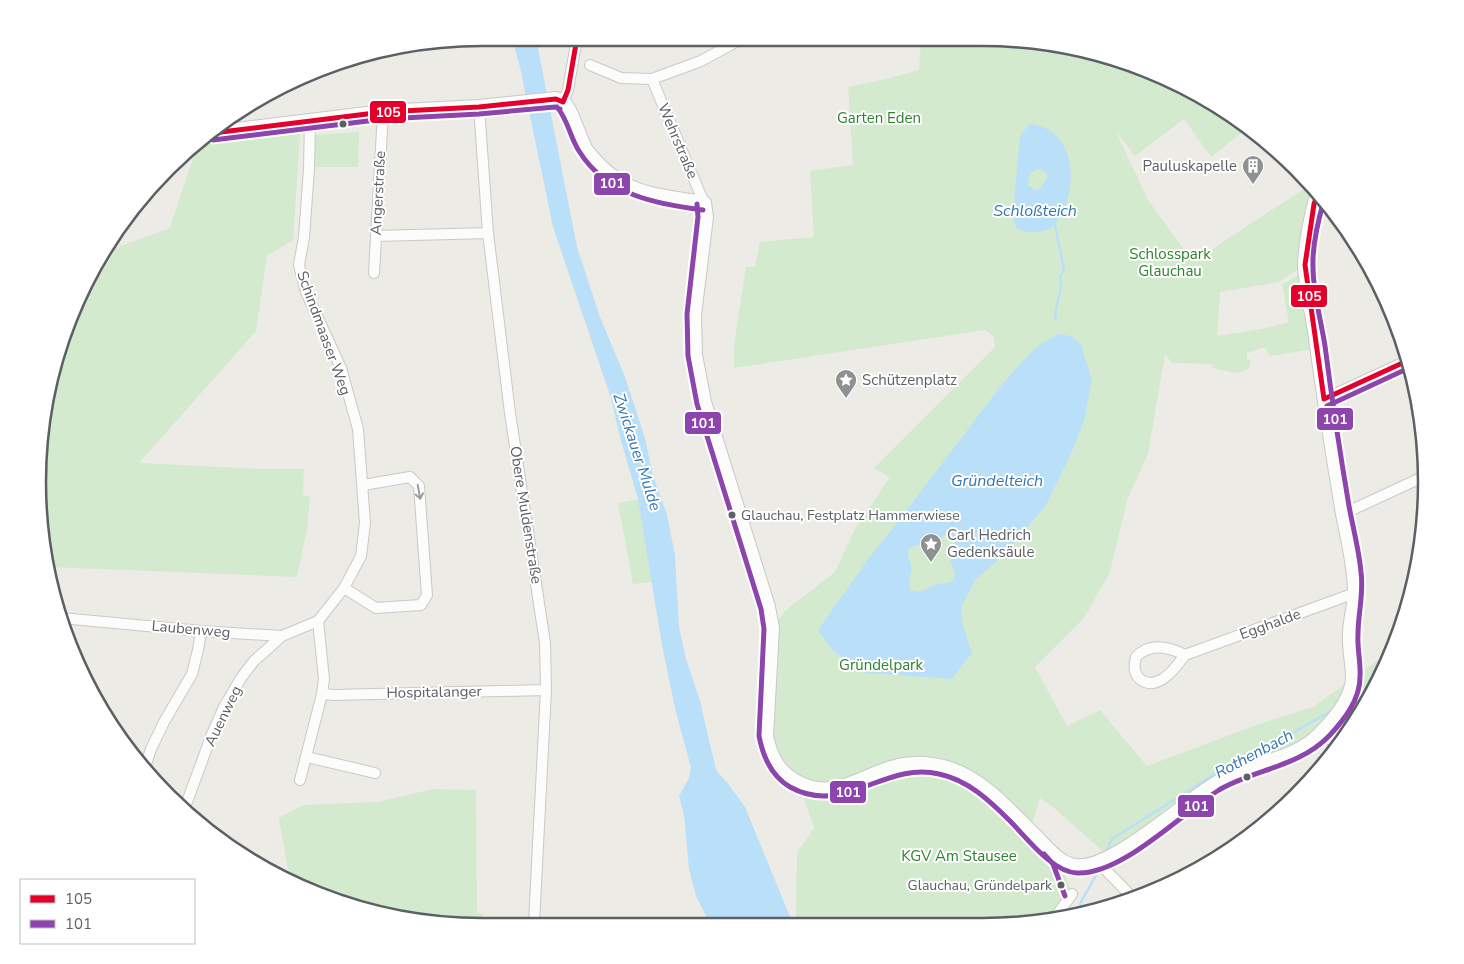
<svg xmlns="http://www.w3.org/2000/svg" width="1464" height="964" font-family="'Nunito Sans',sans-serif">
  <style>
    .green { fill: #d3eacf }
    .water { fill: #b9e0f8; fill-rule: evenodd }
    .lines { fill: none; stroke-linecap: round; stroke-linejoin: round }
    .stream { stroke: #b9e0f8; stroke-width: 2.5 }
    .street-casing { stroke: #c9c9c8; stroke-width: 12 }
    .secondary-casing { stroke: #c8c9c8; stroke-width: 16 }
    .street { stroke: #fcfcfb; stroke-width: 10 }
    .secondary { stroke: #fcfcfb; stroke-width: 14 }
    .bus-1-casing { stroke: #fff; stroke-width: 9 }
    .bus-2-casing { stroke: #fff; stroke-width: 9 }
    .bus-1 { stroke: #e4002b; stroke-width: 5 }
    .bus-2 { stroke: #8e44ad; stroke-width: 5 }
    .oneway { stroke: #9b9ea1 }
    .bus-dot { fill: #5b6065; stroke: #fff; stroke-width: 2 }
    .labels { text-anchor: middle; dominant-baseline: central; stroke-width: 4; stroke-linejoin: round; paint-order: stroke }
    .bus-label { font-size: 14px; fill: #5b6065; stroke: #fff; text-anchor: start }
    .park-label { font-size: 15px; fill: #2d822d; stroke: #fff }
    .street-label { font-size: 15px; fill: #5b6065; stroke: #fff }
    .poi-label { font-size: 15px; fill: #5b6065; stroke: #fff; text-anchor: start }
    .water-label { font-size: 16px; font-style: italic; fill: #3576b0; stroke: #fff }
    .rim { fill: none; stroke: #5b6065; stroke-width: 2.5 }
    .line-badge { stroke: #fff; stroke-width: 2 }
    .badge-label { font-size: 14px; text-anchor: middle; font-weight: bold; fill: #fff }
  </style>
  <rect width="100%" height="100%" fill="#ecebe6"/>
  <path class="green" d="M 921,41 L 1040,41 L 1178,83 L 1246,129 L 1211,157 L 1184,119 L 1135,156 L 1115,130 L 1148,200 L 1187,254 L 1195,257 L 1203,255 L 1310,185 L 1311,186 L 1311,224 L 1305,265 L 1279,282 L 1220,292 L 1217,336 L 1261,329 L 1289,322 L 1282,285 L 1306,270 L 1314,349 L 1270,356 L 1265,347 L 1247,353 L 1247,359 L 1251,360 L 1249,369 L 1237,373 L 1212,368 L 1213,364 L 1172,363 L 1165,354 L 1148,454 L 1127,500 L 1110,572 L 1084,618 L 1035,667 L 1067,726 L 1100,710 L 1147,766 L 1259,724 L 1313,707 L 1392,650 L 1367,704 L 1340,742 L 1321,733 L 1245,769 L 1118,852 L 1105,853 L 1054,808 L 1040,798 L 1030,830 L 1060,860 L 1072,894 L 1070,916 L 1011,926 L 796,924 L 797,853 L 814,828 L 799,784 L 772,756 L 772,628 L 786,610 L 835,572 L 854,531 L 890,477 L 874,468 L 995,347 L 994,337 L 985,330 L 734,368 L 734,345 L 746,267 L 755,267 L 760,242 L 814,237 L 810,171 L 853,165 L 848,87 L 886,79 L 919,70 Z
    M 359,132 L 358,167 L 314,167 L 315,135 Z
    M 300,134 L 293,240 L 267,256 L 256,331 L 139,463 L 261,469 L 304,469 L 303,495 L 310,497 L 307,529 L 297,577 L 50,567 L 40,471 L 46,447 L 41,441 L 71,312 L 109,247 L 118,247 L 170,228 L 196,149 L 202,143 Z
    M 638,499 L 652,582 L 633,584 L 618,503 Z
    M 433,789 L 476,790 L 477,913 L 483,914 L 483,923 L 424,923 L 290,882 L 279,818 L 304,805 L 378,802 Z"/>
  <path class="water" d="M 512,38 L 536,38 L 577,247 L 600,317 L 625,377 L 645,438 L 652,472 L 667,515 L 675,555 L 679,627 L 686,659 L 700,701 L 716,770 L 729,785 L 745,807 L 793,924 L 710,924 L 696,896 L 689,869 L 684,815 L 679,796 L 689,778 L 691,768 L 675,708 L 662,645 L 638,499 L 620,437 L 611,398 L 553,227 L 520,67 Z
    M 1029,124 C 1069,127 1078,171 1066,204 C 1063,210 1060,219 1055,224 C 1046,235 1027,234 1016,228 L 1013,212 L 1020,136 ZM 1037,169 L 1044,171 L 1048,176 L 1040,189 L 1035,190 L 1028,185 L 1030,174 Z
    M 1058,334 L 1070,336 L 1081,344 L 1086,361 L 1092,380 L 1084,421 L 1071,454 L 1046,505 L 1008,551 L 975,580 L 961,607 L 963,626 L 972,653 L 952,679 L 866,673 L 833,651 L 818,630 L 869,558 L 910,506 L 1003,383 L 1035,348 ZM 946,535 C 964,540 949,552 951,562 C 953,572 960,576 949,583 C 945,584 940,583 936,584 C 926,588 920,596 910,589 L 909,581 L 912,568 L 908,555 L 909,549 L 915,545 L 925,544 Z"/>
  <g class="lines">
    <path class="stream" d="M 1055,225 L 1064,270 L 1060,277 L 1061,287 L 1055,314 L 1056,319
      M 1356,695 L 1360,693 L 1372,693
      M 1106,853 L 1112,839 L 1245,755 L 1280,740 L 1333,710
      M 1077,915 L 1082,900 L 1098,872"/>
    <g class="street-casing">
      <path id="street" d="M 590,65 L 621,78 L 652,79 L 701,61 L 741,39
        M 652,79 L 704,203
        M 563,102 L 568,90 L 577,38
        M 479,107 L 488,233 L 510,413 L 545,643 L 546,690 L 534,923
        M 376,236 L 488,233
        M 374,273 L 383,112
        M 1324,399 L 1409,360
        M 1343,514 L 1425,476
        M 344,588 L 376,608 L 421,605 L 427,595 L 419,486 L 410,477 L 363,485
        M 61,618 L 201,631 L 282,636 L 318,621 L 344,588 L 361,556 L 365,523 L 358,429 L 341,368 L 306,292 L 299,265 L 304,237 L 309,169 L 310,121
        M 1185,655 C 1169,647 1150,642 1136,657 C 1134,665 1133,673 1140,679 C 1158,693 1176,667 1185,655 L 1355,593
        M 322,694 L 334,695 L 546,690
        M 307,757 L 375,773
        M 146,764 L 151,749 L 164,722 L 192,674 L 198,650 L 201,631
        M 300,780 L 322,694 L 324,679 L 318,621
        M 184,810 L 212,734 L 224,707 L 241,678 L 254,661 L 282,636
        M 1099,863 L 1133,898
        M 1054,919 L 1072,894"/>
    </g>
    <g class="secondary-casing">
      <path id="secondary" d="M 212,133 L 383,112 L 479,107 L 556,99 C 558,100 561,100 563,102 C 570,106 580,140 586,150 C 594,160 605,172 616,179 C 642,197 674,198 704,203 L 706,217 L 694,315 L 695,355 L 704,402 L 768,607 L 772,628 L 766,736 C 770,755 777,771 795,781 C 835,805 865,771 904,765 C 919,762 933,764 947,768 C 981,778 1008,809 1033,834 C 1046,846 1058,864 1076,866 C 1108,871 1178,809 1206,790 C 1219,781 1234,773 1249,768 C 1275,759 1301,754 1320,734 C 1334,720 1353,698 1353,677 C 1353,663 1349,649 1350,634 C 1350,620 1355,606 1355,592 C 1355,566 1348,539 1343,514 C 1333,455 1324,397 1316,338 C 1313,316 1306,287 1305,266 C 1305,248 1312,210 1318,194
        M 1321,733 L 1340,742"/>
    </g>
    <use href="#street" class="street"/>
    <use href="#secondary" class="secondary"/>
    <g class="bus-1-casing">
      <path id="bus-1" d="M 563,102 L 568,90 L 577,38
        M 213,133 L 383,112 L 479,107 L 556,99 L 563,102
        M 1318,194 L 1314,204 L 1305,265 L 1324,399
        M 1324,399 L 1409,360"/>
    </g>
    <g class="bus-2-casing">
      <path id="bus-2" d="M 557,107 C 568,120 570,137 579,151 C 606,195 656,204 703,210
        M 213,140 L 384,119 L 479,114 L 555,107 L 560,109
        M 697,204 L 698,217 L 687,314 L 688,356 L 697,404 L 761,609 L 764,629 L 759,736 C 763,757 771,776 790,787 C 844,817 884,761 939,774 C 968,780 990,801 1010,821 C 1027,838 1052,872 1077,873 C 1122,875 1182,813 1219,790 C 1255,769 1299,767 1329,736 C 1344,720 1360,700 1360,677 C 1361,663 1357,649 1358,634 C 1358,613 1364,594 1361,572 C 1359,550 1353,528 1349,506 C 1340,453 1332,400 1325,346 C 1321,320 1313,293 1313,267 C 1312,245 1318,221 1324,200
        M 1327,406 L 1411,367
        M 1044,854 L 1053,864 L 1065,896"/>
    </g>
    <use href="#bus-1" class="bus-1"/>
    <use href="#bus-2" class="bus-2"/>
  </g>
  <defs><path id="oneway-shaft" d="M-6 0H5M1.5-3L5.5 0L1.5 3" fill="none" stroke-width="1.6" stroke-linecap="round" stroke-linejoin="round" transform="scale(1.25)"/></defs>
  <use class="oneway" href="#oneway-shaft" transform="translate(419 492) rotate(80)"/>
  <defs>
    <g id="building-pin" transform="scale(1.125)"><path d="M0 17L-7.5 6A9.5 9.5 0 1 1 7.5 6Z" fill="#8e9192" stroke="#fff"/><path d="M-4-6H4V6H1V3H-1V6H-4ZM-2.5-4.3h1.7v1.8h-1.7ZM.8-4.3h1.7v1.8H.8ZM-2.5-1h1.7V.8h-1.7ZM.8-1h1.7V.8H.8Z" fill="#fff"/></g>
    <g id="sight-pin" transform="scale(1.125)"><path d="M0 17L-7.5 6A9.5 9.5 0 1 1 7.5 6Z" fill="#8e9192" stroke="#fff"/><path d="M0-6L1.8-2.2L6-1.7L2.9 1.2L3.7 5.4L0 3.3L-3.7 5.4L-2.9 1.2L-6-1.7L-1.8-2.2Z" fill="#fff"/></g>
  </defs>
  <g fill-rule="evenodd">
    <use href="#building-pin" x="1253" y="166"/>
    <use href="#sight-pin" x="846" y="380"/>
    <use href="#sight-pin" x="931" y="544"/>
  </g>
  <g class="bus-dot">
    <circle cx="343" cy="124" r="4.5"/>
    <circle cx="732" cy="515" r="4.5"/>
    <circle cx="1247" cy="777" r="4.5"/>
    <circle cx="1061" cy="885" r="4.5"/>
  </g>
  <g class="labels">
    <g class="bus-label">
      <text x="741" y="515">Glauchau, Festplatz Hammerwiese</text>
      <text x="1052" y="885" text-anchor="end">Glauchau, Gründelpark</text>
    </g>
    <g class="park-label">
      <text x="879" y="118">Garten Eden</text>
      <text x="1170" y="254">Schlosspark<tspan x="1170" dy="17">Glauchau</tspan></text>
      <text x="881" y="665">Gründelpark</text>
      <text x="959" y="856">KGV Am Stausee</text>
    </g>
    <g class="street-label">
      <text transform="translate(678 141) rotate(67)">Wehrstraße</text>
      <text transform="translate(378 193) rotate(-87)">Angerstraße</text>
      <text transform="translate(324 333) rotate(70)">Schindmaaser Weg</text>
      <text transform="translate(526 515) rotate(81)">Obere Muldenstraße</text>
      <text transform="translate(1270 624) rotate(-20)">Egghalde</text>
      <text transform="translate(191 629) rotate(5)">Laubenweg</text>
      <text transform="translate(434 692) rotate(-1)">Hospitalanger</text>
      <text transform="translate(223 716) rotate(-64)">Auenweg</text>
    </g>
    <g class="poi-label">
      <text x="1237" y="166" text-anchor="end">Pauluskapelle</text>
      <text x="862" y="380">Schützenplatz</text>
      <text x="947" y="535">Carl Hedrich<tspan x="947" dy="17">Gedenksäule</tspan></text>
    </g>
    <g class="water-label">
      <text x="1035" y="211">Schloßteich</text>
      <text transform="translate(637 452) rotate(72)">Zwickauer Mulde</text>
      <text x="997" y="481">Gründelteich</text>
      <text transform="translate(1254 754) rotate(-28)">Rothenbach</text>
    </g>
  </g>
  <path d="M0 0H1464V964H0ZM482 46H982A436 436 0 0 1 1418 482V482A436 436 0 0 1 982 918H482A436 436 0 0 1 46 482V482A436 436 0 0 1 482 46Z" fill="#fff" fill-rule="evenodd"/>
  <path class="rim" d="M482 46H982A436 436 0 0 1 1418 482V482A436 436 0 0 1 982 918H482A436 436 0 0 1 46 482V482A436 436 0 0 1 482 46Z"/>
  <g class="line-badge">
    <rect x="369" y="100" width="38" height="24" rx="5" fill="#e4002b"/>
    <rect x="593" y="172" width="38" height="24" rx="5" fill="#8e44ad"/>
    <rect x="1290" y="284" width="38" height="24" rx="5" fill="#e4002b"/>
    <rect x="1316" y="407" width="38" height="24" rx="5" fill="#8e44ad"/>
    <rect x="684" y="411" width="38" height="24" rx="5" fill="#8e44ad"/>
    <rect x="829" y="780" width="38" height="24" rx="5" fill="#8e44ad"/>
    <rect x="1177" y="794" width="38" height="24" rx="5" fill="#8e44ad"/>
  </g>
  <g class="badge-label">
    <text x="388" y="117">105</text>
    <text x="612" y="188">101</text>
    <text x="1309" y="301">105</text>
    <text x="1335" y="424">101</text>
    <text x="703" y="428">101</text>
    <text x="848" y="797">101</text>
    <text x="1196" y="811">101</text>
  </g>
  <rect x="20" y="879" width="175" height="65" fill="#ffffff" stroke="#bdbfc1"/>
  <rect x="30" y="895" width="25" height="8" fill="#e4002b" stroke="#bdbfc1"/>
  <text x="65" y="904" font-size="15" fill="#5b6065">105</text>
  <rect x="30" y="920" width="25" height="8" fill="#8e44ad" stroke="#bdbfc1"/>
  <text x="65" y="929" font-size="15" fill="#5b6065">101</text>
</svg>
